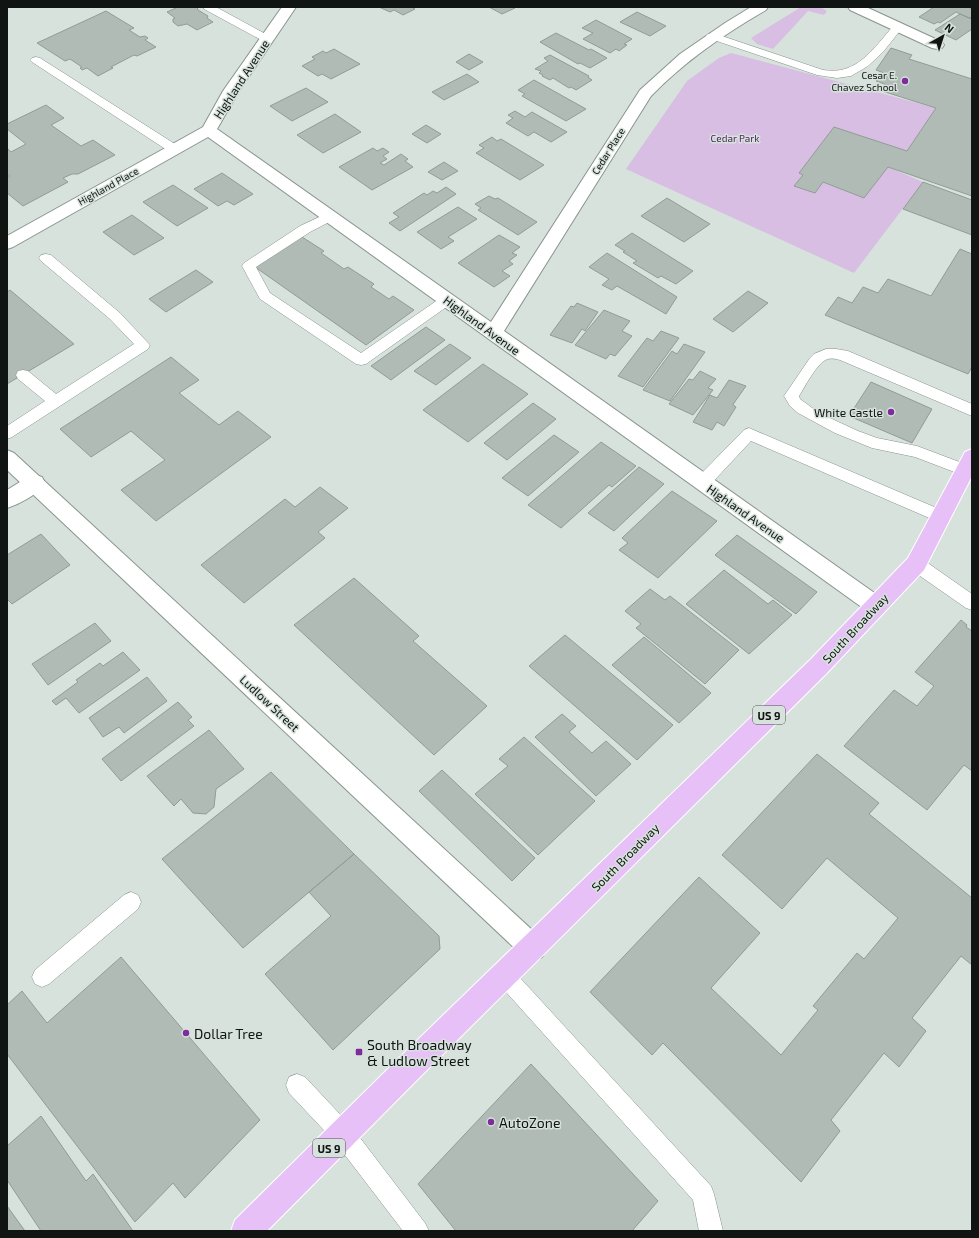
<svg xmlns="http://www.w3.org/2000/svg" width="979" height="1238" font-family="'Exo 2',sans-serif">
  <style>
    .green { fill: #d7bee2 }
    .building { fill: #b0bbb5; stroke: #919c95 }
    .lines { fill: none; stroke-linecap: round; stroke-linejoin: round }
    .service-casing { stroke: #89948e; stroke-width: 1 }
    .minor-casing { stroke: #89948e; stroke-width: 2 }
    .tertiary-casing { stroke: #89948e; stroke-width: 2 }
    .primary-casing { stroke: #fff; stroke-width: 2 }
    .service { fill: #fff; fill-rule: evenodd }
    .minor { fill: #fff; fill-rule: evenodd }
    .tertiary { fill: #fff; fill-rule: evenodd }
    .primary { fill: #e6c0f7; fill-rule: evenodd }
    .poi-dot { fill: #7e2c9b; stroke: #d6e2db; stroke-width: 1.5 }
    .labels { text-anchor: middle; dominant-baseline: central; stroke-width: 3; stroke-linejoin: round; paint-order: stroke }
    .far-poi-label { font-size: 10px; fill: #101412; stroke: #d6e2db; text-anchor: end }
    .far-park-label { font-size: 10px; fill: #4c225d; stroke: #d6e2db }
    .far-street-label { font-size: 10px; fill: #101412; stroke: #d6e2db }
    .shield { fill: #d6e2db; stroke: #4b524e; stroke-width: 1 }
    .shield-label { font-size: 11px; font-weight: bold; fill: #101412 }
    .street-label { font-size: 12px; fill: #101412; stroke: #d6e2db }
    .poi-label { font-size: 12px; fill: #101412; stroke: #d6e2db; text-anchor: end }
    .near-poi-label { font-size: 14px; fill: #101412; stroke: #d6e2db; text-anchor: start }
  </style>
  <rect width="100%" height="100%" fill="#d6e2db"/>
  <path class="green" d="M 801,7 L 820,7 L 827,11 L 824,15 L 808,11 L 773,49 L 757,44 L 751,38 Z
    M 731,53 L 936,108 L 907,151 L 834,127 L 799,173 L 803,175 L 794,186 L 815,193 L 823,182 L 864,198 L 888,167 L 923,182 L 854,273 L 626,169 L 687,81 L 719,58 Z"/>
  <path class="building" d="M 178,7 L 197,7 L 198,10 L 208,16 L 207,18 L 213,22 L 197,30 L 187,24 L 178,26 L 173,22 L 173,19 L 175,18 L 167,12 Z
    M 379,7 L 411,7 L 415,9 L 403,15 L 394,10 L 390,12 Z
    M 489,7 L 514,7 L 515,8 L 502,14 Z
    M 934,7 L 968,7 L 972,9 L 972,17 L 969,18 L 956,12 L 940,23 L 938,22 L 934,24 L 919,17 Z
    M 106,11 L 134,28 L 129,30 L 140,37 L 145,36 L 148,38 L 145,40 L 156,47 L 137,56 L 134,55 L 111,67 L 113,68 L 98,76 L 87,68 L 82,70 L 80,68 L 82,67 L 70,59 L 65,61 L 37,43 Z
    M 637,12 L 666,26 L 650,36 L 620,22 Z
    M 960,14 L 972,19 L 972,29 L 956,40 L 935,30 Z
    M 596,20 L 632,39 L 624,44 L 627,45 L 619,51 L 616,49 L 610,53 L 583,39 L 593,33 L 582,28 Z
    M 556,33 L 589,50 L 591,49 L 607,58 L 590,68 L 580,63 L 578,64 L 540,42 Z
    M 891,48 L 912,55 L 909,59 L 972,79 L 972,196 L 888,167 L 864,198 L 823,182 L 815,193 L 794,186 L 803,175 L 799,173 L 834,127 L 907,151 L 936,108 L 882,91 L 887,85 L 876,81 L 884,73 L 876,70 Z
    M 334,49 L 360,64 L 331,79 L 322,74 L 318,76 L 302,66 L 315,59 L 312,57 L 323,51 L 326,53 Z
    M 469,54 L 483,62 L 469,70 L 456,62 Z
    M 550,55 L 589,76 L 588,77 L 592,80 L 576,90 L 571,87 L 569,88 L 553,78 L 550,80 L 542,76 L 543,75 L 539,73 L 541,71 L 535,69 L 548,61 L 544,58 Z
    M 467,74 L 479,82 L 444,100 L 432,92 Z
    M 534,80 L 586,109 L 566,121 L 522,96 L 525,94 L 518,90 Z
    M 306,88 L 328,102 L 292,121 L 270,106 Z
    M 46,105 L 64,118 L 51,125 L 81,146 L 93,140 L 115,155 L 78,174 L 72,174 L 63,178 L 68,182 L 23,206 L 7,193 L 7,178 L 10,176 L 7,174 L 7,148 L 11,152 L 26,144 L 7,129 L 7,124 Z
    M 515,111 L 525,117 L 532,112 L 567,132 L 551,142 L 534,132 L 528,136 L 506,123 L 513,118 L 508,115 Z
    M 335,114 L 361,132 L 323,153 L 297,135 Z
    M 426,125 L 441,134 L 427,143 L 412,134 Z
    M 492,137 L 497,141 L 501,139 L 544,165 L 520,180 L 476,153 L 484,148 L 479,145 Z
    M 373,148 L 377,151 L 383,148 L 389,152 L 383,156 L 387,159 L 380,163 L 384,165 L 401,154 L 408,159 L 405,161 L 413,167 L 372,190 L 339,167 Z
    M 444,162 L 458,171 L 442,180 L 428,172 Z
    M 222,173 L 253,194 L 234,205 L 227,201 L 218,206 L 194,189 Z
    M 923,182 L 972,200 L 972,235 L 903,209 Z
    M 173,185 L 208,208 L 177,226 L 143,202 Z
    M 446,187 L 456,194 L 400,231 L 389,223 L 399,217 L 393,213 L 424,193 L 427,195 L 433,191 L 437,193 Z
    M 489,196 L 495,199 L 498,198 L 537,222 L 518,235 L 478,210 L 481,208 L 475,204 Z
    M 667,198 L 710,224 L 684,242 L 641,216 Z
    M 458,207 L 477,219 L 448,237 L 454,241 L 441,249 L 417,232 Z
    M 132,215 L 164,238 L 134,255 L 103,232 Z
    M 632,233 L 693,271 L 676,284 L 661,276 L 658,278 L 633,263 L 637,261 L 623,252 L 625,251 L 615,245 Z
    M 499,235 L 520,247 L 512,253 L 517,255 L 509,261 L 513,264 L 502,271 L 510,276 L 494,287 L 458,263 Z
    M 302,237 L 324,251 L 321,253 L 344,269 L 348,267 L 374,284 L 371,287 L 389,299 L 393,296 L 414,310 L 366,345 L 255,267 Z
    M 960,249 L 972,254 L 972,367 L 968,374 L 825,315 L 838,297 L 852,303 L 863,287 L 878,293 L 888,279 L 931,296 Z
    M 607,253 L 677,297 L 666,314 L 617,286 L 612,290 L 602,285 L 609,279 L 589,267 Z
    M 196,270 L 213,282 L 166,312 L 149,299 Z
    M 10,290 L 74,344 L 7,384 L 7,292 Z
    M 748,291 L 768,303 L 733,332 L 713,319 Z
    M 577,303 L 598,312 L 585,331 L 582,329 L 572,343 L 550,335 L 571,306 L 574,307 Z
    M 604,310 L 630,321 L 622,331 L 632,336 L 615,356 L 610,354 L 606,359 L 575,345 Z
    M 426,327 L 445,340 L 391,380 L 371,366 Z
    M 661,331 L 679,338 L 643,387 L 618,376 L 647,338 L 653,341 Z
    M 450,344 L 471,358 L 436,385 L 414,371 Z
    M 684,344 L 705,352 L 670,401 L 643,390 L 672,351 L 677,354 Z
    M 171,357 L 199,380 L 179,393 L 219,425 L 238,411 L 271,437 L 156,521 L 121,490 L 165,460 L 131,431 L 91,457 L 60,429 Z
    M 483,364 L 528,394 L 468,442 L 423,410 Z
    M 700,371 L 716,379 L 708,388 L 713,390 L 693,415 L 669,404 L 689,379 L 693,380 Z
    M 729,380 L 746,386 L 734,403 L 733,405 L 736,407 L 724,426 L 717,422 L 712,430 L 693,422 L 710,395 L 717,398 Z
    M 871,382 L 932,409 L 912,443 L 849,416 Z
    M 533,403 L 556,419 L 507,460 L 484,443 Z
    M 554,435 L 579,452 L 528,496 L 502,478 Z
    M 601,442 L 636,466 L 612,487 L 609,485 L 561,528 L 528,505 Z
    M 639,467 L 664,484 L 614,531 L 588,513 Z
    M 320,487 L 348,508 L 318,532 L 325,538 L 244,603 L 201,565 L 285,499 L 295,507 Z
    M 672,491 L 717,521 L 658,578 L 619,550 L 628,543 L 622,538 Z
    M 41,534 L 70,565 L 12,604 L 7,599 L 7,555 Z
    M 737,535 L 817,592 L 796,614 L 715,555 Z
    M 724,570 L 768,604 L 773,600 L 792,615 L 749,654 L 686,604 Z
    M 354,578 L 419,636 L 413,641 L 487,706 L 434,755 L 294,625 Z
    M 650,589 L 665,600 L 670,596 L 739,650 L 705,684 L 636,628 L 641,624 L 625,611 Z
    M 961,620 L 967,625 L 966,627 L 972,631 L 972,771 L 964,765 L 927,810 L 844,746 L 894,690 L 917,706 L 934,686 L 915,672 Z
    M 95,623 L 111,641 L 48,685 L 32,664 Z
    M 565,635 L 673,725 L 637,760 L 529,666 Z
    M 644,637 L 711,693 L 679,723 L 612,665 Z
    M 123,652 L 140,670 L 79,713 L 66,698 L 56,705 L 52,701 L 78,682 L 76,680 L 100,663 L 103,666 Z
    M 147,677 L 167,701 L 124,733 L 119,727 L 103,737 L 89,718 Z
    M 178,702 L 192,717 L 188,720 L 194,726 L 121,781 L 102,759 Z
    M 562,714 L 576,726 L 569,732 L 592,753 L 606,741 L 631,764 L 596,796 L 535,737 Z
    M 209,730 L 244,769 L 216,789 L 214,807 L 206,814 L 193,813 L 181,799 L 174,806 L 147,776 Z
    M 524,737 L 595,801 L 538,855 L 475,794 L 508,766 L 499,759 Z
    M 817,754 L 879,803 L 869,814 L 972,898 L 972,965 L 961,956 L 912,1018 L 926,1031 L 899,1067 L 884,1053 L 831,1120 L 840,1131 L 801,1182 L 663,1043 L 652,1055 L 590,992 L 699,877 L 760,933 L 711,988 L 781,1055 L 818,1010 L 813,1006 L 857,953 L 864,959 L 898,918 L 827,858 L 782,909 L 722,855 Z
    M 442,770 L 535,858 L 512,881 L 419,791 Z
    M 271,772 L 354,854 L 243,948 L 162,859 Z
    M 354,854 L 437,934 L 439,936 L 440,949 L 333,1050 L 265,974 L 331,916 L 309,892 Z
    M 121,957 L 260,1120 L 185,1198 L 173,1183 L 135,1222 L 7,1054 L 7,1005 L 22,991 L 47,1023 Z
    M 531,1064 L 658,1201 L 632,1231 L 456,1231 L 418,1184 Z
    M 41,1116 L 86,1181 L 93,1174 L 133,1231 L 41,1231 L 7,1180 L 7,1146 Z
    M 7,1206 L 25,1231 L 7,1231 Z"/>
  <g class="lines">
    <g class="service-casing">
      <path id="service" d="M 203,7 L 216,7 L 271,37 L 273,39 L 267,42 L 263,41 L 204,9 Z
        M 898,24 L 903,27 L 883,52 L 868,66 L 851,76 L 837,78 L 817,75 L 708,38 L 706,36 L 708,34 L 716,34 L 823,70 C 857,76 874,48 894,25 Z
        M 36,57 L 40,58 L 178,146 L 180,149 L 178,152 L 170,152 L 32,62 L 30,60 L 32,58 Z
        M 330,212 L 335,213 L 336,216 L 335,219 L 310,232 L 256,267 L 270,293 L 361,353 L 442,297 L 447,295 L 452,297 L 454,300 L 452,303 L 366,364 L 361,365 L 356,364 L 260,299 L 242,266 L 244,263 L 300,226 Z
        M 46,254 L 51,255 L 120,313 L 150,345 L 148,349 L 12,437 L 7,439 L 7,426 L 45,401 L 18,379 L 16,375 L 18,371 L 23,370 L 28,371 L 56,394 L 134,344 L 110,319 L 41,261 L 39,258 L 41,255 Z
        M 826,349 L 836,349 L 848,351 L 972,404 L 972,416 L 840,360 C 837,359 832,358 828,359 C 817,362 805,387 799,396 L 800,399 L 819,413 L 858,431 L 877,438 L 917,446 L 970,466 L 972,469 L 970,474 L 965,476 L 915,457 L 872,448 L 835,433 L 798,413 L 790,406 L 784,396 L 810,358 L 814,354 Z
        M 749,428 L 946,512 L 948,516 L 946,520 L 940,522 L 934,520 L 751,441 L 709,486 L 703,488 L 697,486 L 695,482 L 697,478 L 744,430 Z
        M 916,557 L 922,559 L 972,594 L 972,610 L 966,608 L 910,569 L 908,564 L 910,559 Z
        M 131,892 L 138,895 L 141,902 L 138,909 L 49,984 L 42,987 L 35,984 L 32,977 L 35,970 L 124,895 Z
        M 504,965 L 511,968 L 711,1186 L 714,1194 L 723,1231 L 699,1231 L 693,1200 L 497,982 L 494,975 L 497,968 Z
        M 297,1074 L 305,1077 L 351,1126 L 425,1223 L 429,1231 L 403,1231 L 335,1142 L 289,1093 L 286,1085 L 289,1077 Z"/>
    </g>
    <g class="minor-casing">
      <path id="minor" d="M 282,7 L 296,7 L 239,91 L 217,129 L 491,322 L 640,90 L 680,54 L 725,23 L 751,7 L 768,7 L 766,10 C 724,34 685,61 651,96 L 504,331 L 883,599 L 886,605 L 883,611 L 875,614 L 867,611 L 208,137 L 13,247 L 7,249 L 7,236 L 203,127 L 223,91 Z
        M 848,7 L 866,7 L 942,42 L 944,45 L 942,48 L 937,49 L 932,48 L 850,10 Z
        M 35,475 L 42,477 L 45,483 C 39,494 19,504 7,508 L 7,490 L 28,477 Z"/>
    </g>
    <g class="tertiary-casing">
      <path id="tertiary" d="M 7,450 L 14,453 L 542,939 L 546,948 L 542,957 L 533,961 L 524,957 L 7,470 Z"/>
    </g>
    <g class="primary-casing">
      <path id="primary" d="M 972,449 L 972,476 L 924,570 L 826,674 L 421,1076 L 267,1231 L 231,1231 L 235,1220 L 401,1056 L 810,660 L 908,558 L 965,452 Z"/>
    </g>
    <use href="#service" class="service"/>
    <use href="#minor" class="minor"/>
    <use href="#tertiary" class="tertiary"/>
    <use href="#primary" class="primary"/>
  </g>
  <g class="poi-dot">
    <circle cx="905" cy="81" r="4"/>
    <circle cx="891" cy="412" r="4"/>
    <circle cx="186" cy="1033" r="4"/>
    <rect x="355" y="1048" width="8" height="8" rx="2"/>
    <circle cx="491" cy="1122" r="4"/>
  </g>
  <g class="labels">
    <g class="far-poi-label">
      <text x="897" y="75">Cesar E.<tspan x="897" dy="12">Chavez School</tspan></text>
    </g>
    <g class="far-park-label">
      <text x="735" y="138">Cedar Park</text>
    </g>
    <g class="far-street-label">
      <text transform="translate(608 151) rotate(-58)">Cedar Place</text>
      <text transform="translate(108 186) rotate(-29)">Highland Place</text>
    </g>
    <g class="shield">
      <rect x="753" y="706" width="32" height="18" rx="3"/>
      <rect x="313" y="1139" width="32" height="18" rx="3"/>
    </g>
    <g class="shield-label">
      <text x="769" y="715">US 9</text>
      <text x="329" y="1148">US 9</text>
    </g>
    <g class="street-label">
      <text transform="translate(241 79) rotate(-57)">Highland Avenue</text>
      <text transform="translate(482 325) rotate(36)">Highland Avenue</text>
      <text transform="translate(746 513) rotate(35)">Highland Avenue</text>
      <text transform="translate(855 628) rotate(-47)">South Broadway</text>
      <text transform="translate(270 703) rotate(43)">Ludlow Street</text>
      <text transform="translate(625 857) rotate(-45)">South Broadway</text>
    </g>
    <g class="poi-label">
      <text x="883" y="412">White Castle</text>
    </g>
    <g class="near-poi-label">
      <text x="194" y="1033">Dollar Tree</text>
      <text x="367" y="1044">South Broadway<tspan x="367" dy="16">&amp; Ludlow Street</tspan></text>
      <text x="499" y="1122">AutoZone</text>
    </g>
  </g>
  <rect width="979" height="1238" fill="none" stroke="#101412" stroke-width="16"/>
  <g transform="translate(943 36) rotate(39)" stroke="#d6e2db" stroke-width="3" paint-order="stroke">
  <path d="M0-3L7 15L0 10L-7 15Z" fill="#101412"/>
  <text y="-6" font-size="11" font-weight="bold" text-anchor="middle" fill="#101412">N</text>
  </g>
</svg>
